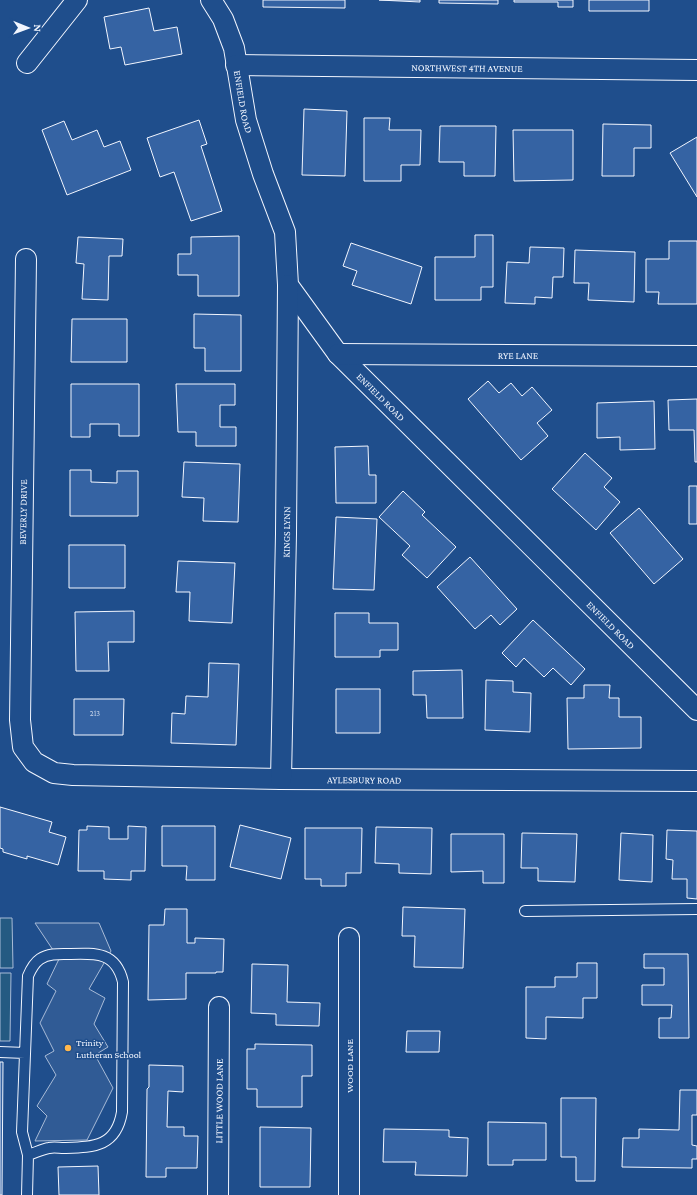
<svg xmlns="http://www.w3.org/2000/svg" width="697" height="1195" font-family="'Crimson Pro',serif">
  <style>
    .green { fill: #245a82; stroke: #a8bbd7 }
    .parking { fill: #305b95; stroke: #a8bbd7 }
    .building { fill: #3563a3; stroke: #f2f6ff }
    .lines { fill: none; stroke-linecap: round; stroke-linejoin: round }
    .lane-casing { stroke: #f2f6ff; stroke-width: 12 }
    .street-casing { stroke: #f2f6ff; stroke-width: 22 }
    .lane { stroke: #1f4e8c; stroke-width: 10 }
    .street { stroke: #1f4e8c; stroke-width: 20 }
    .poi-dot { fill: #ffb74d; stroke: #1f4e8c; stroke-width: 1.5 }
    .labels { text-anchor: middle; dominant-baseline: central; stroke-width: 3; stroke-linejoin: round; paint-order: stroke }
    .number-label { font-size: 8px; fill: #c3d1e8 }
    .street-label { font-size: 10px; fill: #f2f6ff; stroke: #1f4e8c }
    .poi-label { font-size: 10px; fill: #f2f6ff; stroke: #1f4e8c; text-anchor: start }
  </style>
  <rect width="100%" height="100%" fill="#1f4e8c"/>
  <path class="green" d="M 0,918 L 12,918 L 13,968 L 0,968 Z
    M 0,973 L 11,973 L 10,1041 L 0,1041 Z"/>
  <path class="parking" d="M 35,923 L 99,923 L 111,951 L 89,989 L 105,998 L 94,1024 L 108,1047 L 95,1055 L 113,1088 L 87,1140 L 35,1141 L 47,1116 L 37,1106 L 56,1075 L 45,1056 L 54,1051 L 40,1023 L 56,991 L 47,984 L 59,959 Z"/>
  <path class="building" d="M 263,0 L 345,0 L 345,8 L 263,7 Z
    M 379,0 L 420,0 L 420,2 Z
    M 439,0 L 498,0 L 498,4 L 439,3 Z
    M 514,0 L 573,0 L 573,7 L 558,7 L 558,2 L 514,2 Z
    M 589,0 L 649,0 L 649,11 L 589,11 Z
    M 149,8 L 154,31 L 177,27 L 182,54 L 125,65 L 121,47 L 110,49 L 104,17 Z
    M 304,109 L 347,111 L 345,176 L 302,175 Z
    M 364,118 L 390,118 L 389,130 L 421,130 L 420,165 L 401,165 L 401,181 L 364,181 Z
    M 199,120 L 207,144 L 201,146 L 222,211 L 191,221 L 174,172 L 160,177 L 147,138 Z
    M 64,121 L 72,140 L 97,130 L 104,147 L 120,141 L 131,170 L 67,195 L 42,130 Z
    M 603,124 L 651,125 L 651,148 L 634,148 L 634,176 L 602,176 Z
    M 440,126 L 496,126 L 495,176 L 464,176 L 464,162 L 439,162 Z
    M 513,130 L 573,130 L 573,180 L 514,181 Z
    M 697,137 L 697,197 L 670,153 Z
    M 475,235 L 493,235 L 493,287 L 481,287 L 481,300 L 435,300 L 435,257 L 475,257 Z
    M 239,236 L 239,296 L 198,296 L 198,275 L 178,275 L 178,254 L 191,254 L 191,237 Z
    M 78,237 L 123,239 L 122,256 L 109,256 L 108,300 L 82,299 L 84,264 L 76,263 Z
    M 669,241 L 697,241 L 697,304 L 658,304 L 659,292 L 646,292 L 646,259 L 669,259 Z
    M 351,243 L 422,267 L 411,304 L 352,285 L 357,271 L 343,266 Z
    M 530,247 L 564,248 L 563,277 L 553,277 L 552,298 L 535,297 L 535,304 L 505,303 L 507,262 L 529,263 Z
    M 575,250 L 635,252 L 634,302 L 588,300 L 589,283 L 574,283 Z
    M 194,314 L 241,315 L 241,371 L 205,371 L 205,348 L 194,348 Z
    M 72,319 L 127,319 L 127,362 L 71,362 Z
    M 488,381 L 499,393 L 511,383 L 522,396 L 532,387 L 552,410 L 537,423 L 548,436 L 521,460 L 468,399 Z
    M 71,384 L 139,384 L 139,436 L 119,436 L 119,424 L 90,424 L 90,437 L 71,437 Z
    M 176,384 L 235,384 L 235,405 L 220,405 L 220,427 L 236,427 L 236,446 L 196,446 L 196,432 L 178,432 Z
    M 697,399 L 697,462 L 695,462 L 694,430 L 669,430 L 668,400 Z
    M 654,401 L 655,449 L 620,450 L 620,437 L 597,438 L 597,403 Z
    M 368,446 L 369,475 L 376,475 L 376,503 L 336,503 L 335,447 Z
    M 585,453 L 612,478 L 604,487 L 620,502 L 596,530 L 552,489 Z
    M 184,462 L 240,464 L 238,522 L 203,521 L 204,498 L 182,497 Z
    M 70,470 L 91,470 L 91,482 L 117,483 L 117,471 L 138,471 L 138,516 L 70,516 Z
    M 689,486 L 697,486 L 697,524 L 689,524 Z
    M 403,491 L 425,512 L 422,515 L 456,547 L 427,578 L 402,555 L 410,546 L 379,517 Z
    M 639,508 L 683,559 L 654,584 L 610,533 Z
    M 336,517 L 377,519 L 374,590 L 333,589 Z
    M 69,545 L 125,545 L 125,588 L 69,588 Z
    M 470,557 L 517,609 L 500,625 L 491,615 L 475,629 L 437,587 Z
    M 178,561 L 235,563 L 232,623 L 189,621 L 190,592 L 176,592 Z
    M 134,611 L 134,642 L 108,642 L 109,671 L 76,671 L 75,612 Z
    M 335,613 L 369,613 L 369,623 L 398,623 L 398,650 L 380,650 L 380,657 L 335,657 Z
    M 533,620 L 585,669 L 571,685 L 553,668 L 544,677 L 524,658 L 516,667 L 502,653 Z
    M 209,663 L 239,664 L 236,745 L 171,743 L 172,713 L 185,714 L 186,696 L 208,697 Z
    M 462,670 L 463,718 L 427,718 L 426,695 L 413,695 L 413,671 Z
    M 486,680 L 513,681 L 513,692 L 531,693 L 530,732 L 485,730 Z
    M 584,685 L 610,685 L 609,698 L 619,698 L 619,717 L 641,717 L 641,748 L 568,749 L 567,698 L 584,698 Z
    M 336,689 L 380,689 L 380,733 L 336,733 Z
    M 74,699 L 124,699 L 123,735 L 74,735 Z
    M 0,807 L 52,822 L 49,832 L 66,837 L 58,865 L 27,856 L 27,859 L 3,852 L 3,849 L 0,848 Z
    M 240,825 L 291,838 L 281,879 L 230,867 Z
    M 87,826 L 109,827 L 109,839 L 128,839 L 128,826 L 146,827 L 145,871 L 131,871 L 131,880 L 104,879 L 104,871 L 78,871 L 79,830 L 87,830 Z
    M 162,826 L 215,826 L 215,880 L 186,880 L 187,866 L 162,866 Z
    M 376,827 L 432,828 L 431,874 L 399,873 L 399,864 L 375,863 Z
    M 305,828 L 362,828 L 361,873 L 346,873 L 346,886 L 321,886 L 321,879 L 305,879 Z
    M 667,830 L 697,831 L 697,899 L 687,898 L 687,879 L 672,879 L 673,860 L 666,859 Z
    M 522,833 L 577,834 L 575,882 L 538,881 L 538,868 L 521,868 Z
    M 621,833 L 653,835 L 652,882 L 619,880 Z
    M 451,834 L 504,834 L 504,883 L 483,883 L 483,871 L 451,872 Z
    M 403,907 L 465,909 L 463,968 L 414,967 L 415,936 L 402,936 Z
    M 165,909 L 187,909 L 187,943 L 195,943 L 195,938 L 224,939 L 223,972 L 216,972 L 216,973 L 186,973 L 186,999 L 148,1000 L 149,925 L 164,925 Z
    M 644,954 L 688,954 L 689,1038 L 659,1038 L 659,1018 L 671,1018 L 672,1005 L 642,1005 L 642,985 L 664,985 L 664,968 L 644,968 Z
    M 577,963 L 597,963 L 597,998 L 583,998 L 583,1018 L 546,1017 L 546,1039 L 526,1038 L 526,987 L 555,987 L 555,977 L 577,977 Z
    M 252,964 L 288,965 L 287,1002 L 320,1003 L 319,1026 L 276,1025 L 276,1014 L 251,1013 Z
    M 407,1031 L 440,1031 L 439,1052 L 406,1052 Z
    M 255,1044 L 312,1045 L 312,1076 L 302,1076 L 302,1107 L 257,1107 L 257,1089 L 247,1089 L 247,1049 L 255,1049 Z
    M 0,1062 L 3,1062 L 2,1195 L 0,1195 Z
    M 149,1065 L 183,1066 L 183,1092 L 168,1091 L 167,1127 L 184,1127 L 184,1136 L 198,1136 L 197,1168 L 166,1168 L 166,1177 L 146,1177 L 147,1089 L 149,1087 Z
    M 680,1090 L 697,1090 L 697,1115 L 692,1115 L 692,1145 L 697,1146 L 697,1159 L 692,1159 L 692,1168 L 622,1167 L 623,1138 L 639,1138 L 639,1129 L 679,1130 Z
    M 561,1098 L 596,1098 L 595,1181 L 576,1181 L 576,1157 L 561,1157 Z
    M 488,1122 L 546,1123 L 546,1160 L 513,1160 L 513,1165 L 488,1165 Z
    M 260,1127 L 311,1128 L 310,1187 L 260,1187 Z
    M 384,1129 L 449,1130 L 449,1137 L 468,1138 L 467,1176 L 415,1175 L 416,1162 L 383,1162 Z
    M 98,1166 L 99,1195 L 59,1195 L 58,1167 Z"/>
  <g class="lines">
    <g class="lane-casing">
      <path id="lane" d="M 525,911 L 697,909
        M 0,1052 L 25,1053
        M 27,1195 L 28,1155 L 22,1132 L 28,976 C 31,969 34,963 40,959 C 49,953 60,954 70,954 C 96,953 116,952 123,982 L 122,1112 C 116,1147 94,1147 64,1148 C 59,1148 54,1147 49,1148 C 42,1149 35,1153 28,1155"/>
    </g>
    <g class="street-casing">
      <g id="street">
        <path id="s1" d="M 211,0 L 223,19 L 234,48 L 246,120 L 263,174 L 285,232 L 288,285 L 338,354 L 697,710"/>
        <path d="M 27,63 L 77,0"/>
        <path id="s2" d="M 236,65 L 697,70"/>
        <path id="s3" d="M 26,259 L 20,720 L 23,747 L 34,762 L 54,773 L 73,775 L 281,779 L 697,781"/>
        <path id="s4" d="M 338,354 L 697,356"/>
        <path id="s5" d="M 281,779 L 286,534 L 288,285"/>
        <path id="s6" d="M 218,1195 L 219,1007"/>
        <path d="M 349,1195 L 349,938"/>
      </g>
    </g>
    <use href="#lane" class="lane"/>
    <use href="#street" class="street"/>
  </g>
  <circle class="poi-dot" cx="68" cy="1048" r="4"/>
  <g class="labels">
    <g class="number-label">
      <text x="95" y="713">213</text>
    </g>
    <g class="street-label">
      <text stroke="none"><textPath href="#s2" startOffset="231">NORTHWEST 4TH AVENUE</textPath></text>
      <text stroke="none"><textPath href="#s1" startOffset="108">ENFIELD ROAD</textPath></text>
      <text stroke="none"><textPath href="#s4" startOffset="180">RYE LANE</textPath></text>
      <text stroke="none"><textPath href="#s1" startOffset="444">ENFIELD ROAD</textPath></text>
      <text transform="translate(23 512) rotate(-89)">BEVERLY DRIVE</text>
      <text stroke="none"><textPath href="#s5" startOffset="247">KINGS LYNN</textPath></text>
      <text stroke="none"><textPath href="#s1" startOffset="768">ENFIELD ROAD</textPath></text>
      <text stroke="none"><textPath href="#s3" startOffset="840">AYLESBURY ROAD</textPath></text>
      <text transform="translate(349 1066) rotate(-90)">WOOD LANE</text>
      <text stroke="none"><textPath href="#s6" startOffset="94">LITTLE WOOD LANE</textPath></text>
    </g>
    <g class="poi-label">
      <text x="76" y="1042">Trinity<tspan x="76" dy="12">Lutheran School</tspan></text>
    </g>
  </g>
  <g transform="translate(28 28) rotate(91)" stroke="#1f4e8c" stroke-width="3" paint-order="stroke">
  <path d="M0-3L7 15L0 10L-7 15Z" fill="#f2f6ff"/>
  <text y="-6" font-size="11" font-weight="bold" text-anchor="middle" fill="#f2f6ff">N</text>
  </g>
</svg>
